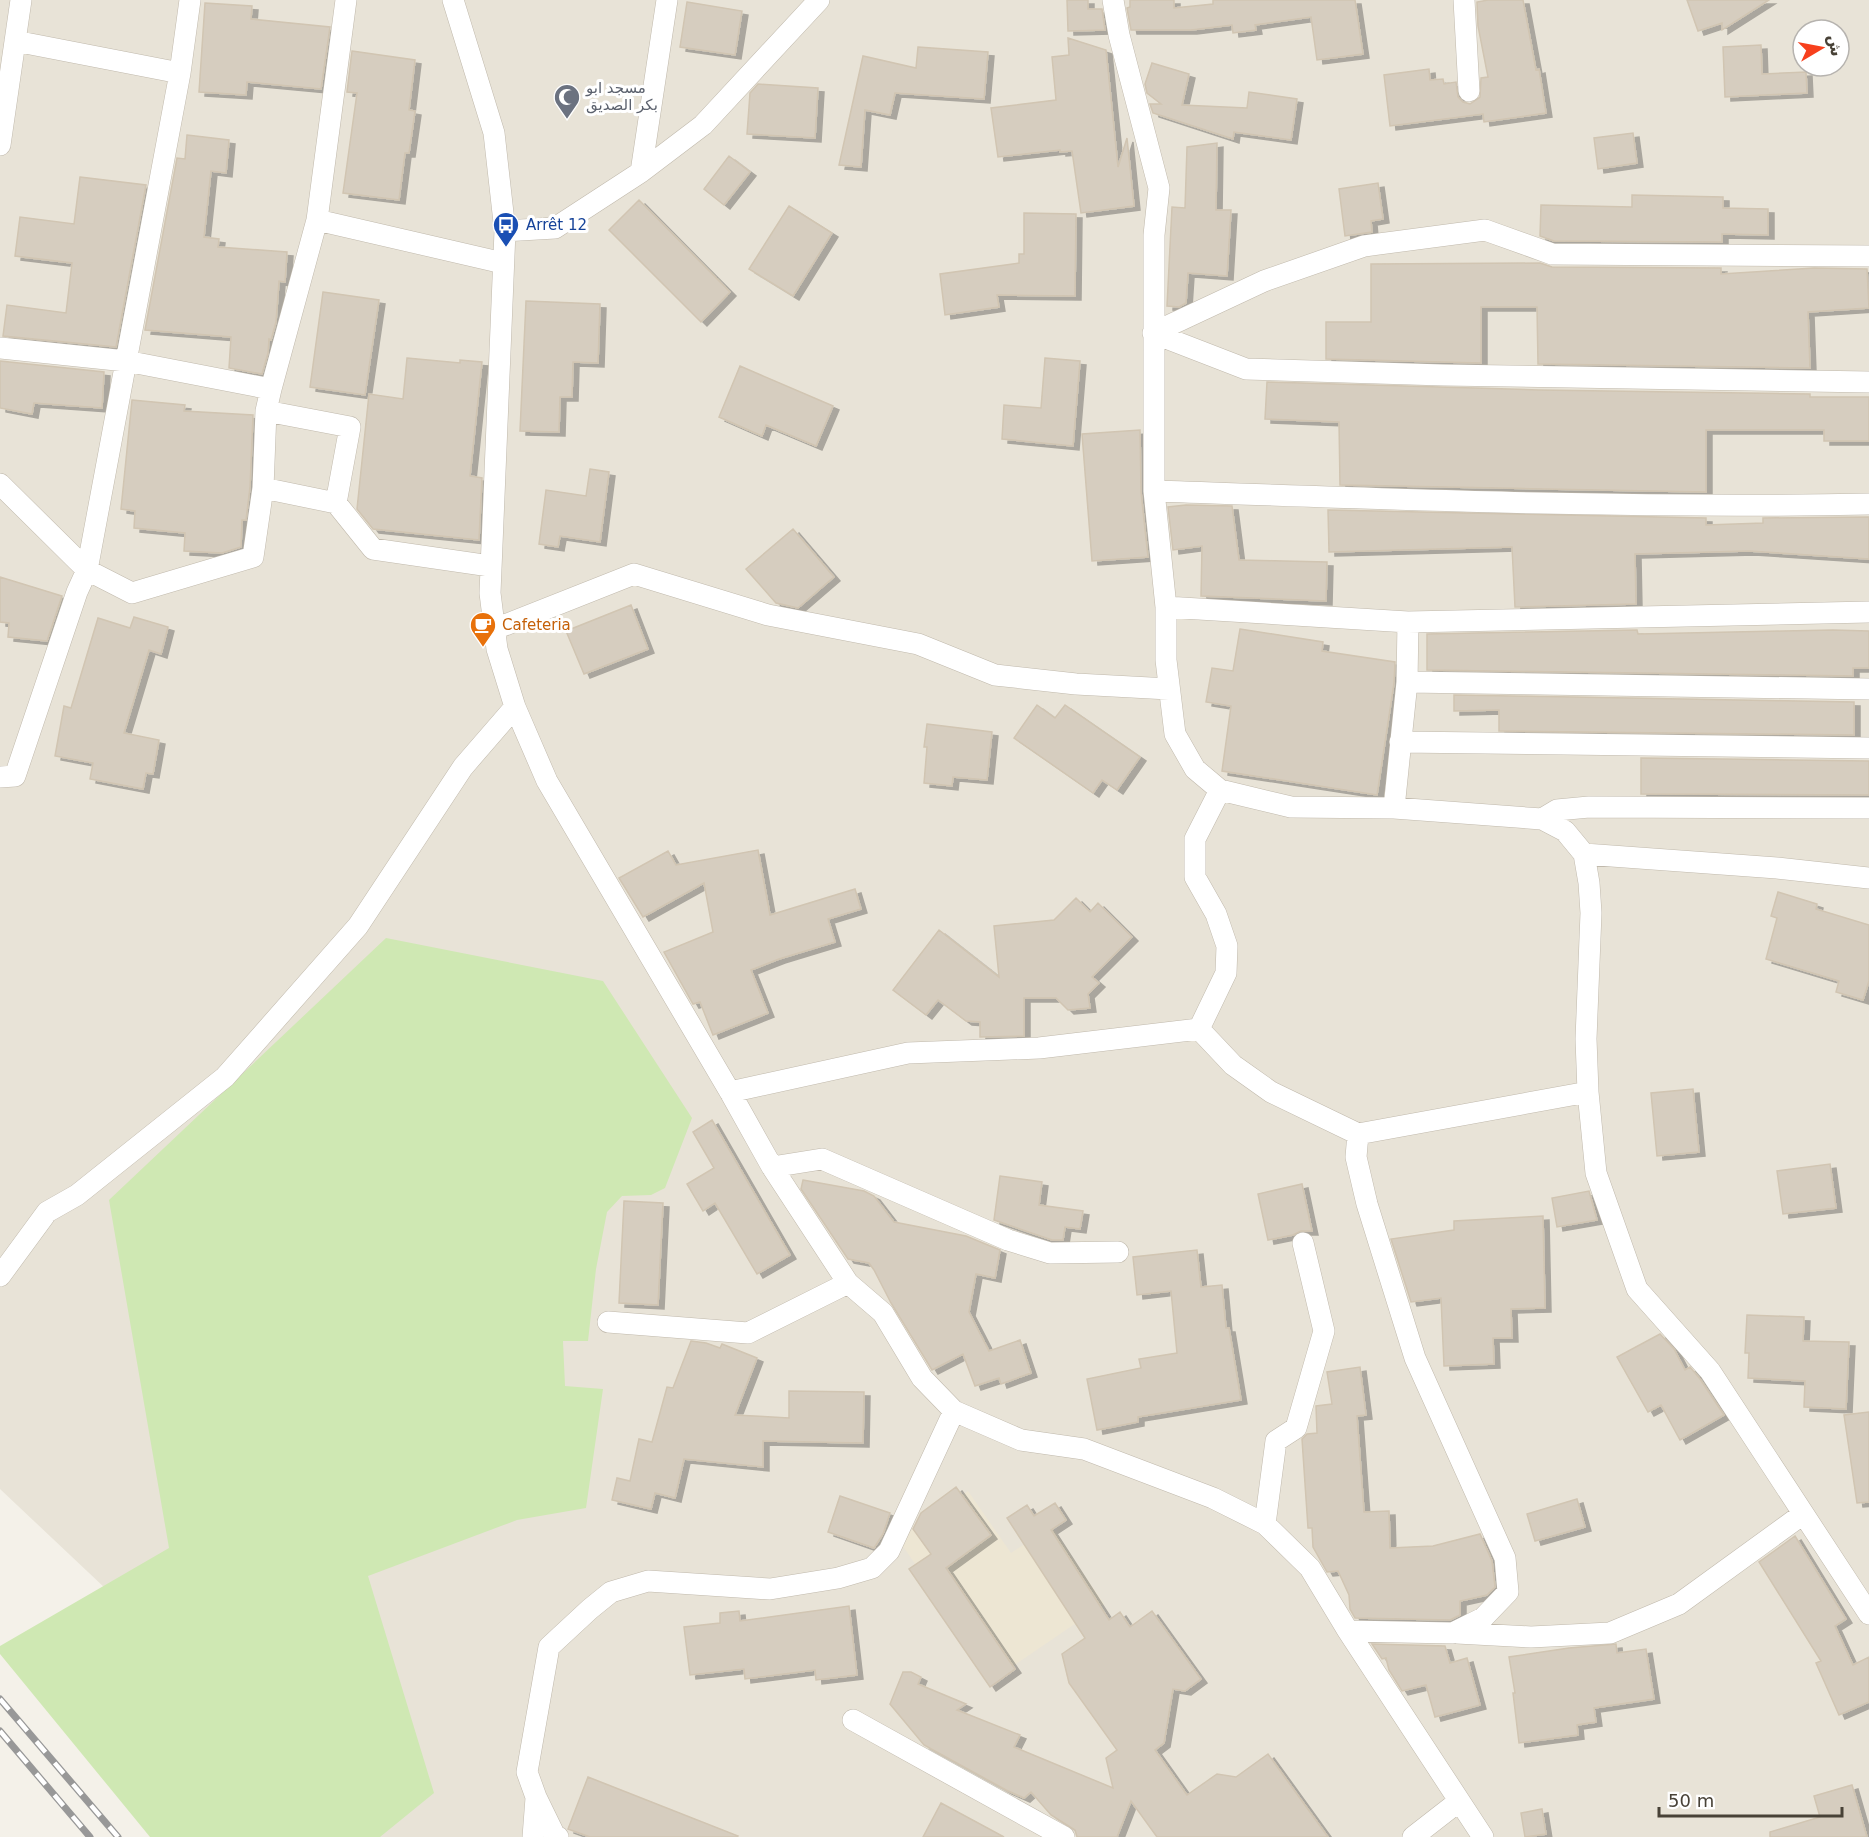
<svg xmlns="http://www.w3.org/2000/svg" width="1869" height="1837" font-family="'DejaVu Sans','Noto Sans Arabic',sans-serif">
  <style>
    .residential { fill: #e8e3d7; fill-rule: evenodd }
    .education { fill: #ede6d3 }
    .green { fill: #cfe8b3 }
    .building { fill: #d6cdbf; stroke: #d1c5b2; stroke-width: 1.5; filter: url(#shadow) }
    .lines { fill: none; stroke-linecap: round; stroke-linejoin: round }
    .minor-casing { stroke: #c0b9ac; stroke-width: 22 }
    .minor { stroke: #fff; stroke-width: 21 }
    .rail-casing { stroke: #989898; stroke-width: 7 }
    .rail { stroke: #fff; stroke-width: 4.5; stroke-dasharray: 14; stroke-linecap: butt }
    .labels { text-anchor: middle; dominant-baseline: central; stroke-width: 6; stroke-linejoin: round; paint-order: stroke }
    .worship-label { font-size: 15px; fill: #5b616d; stroke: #fff; text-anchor: start }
    .transit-label { font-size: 15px; fill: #164399; stroke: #fff; text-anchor: start }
    .food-label { font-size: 15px; fill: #c56008; stroke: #fff; text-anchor: start }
  </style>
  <defs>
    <filter id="shadow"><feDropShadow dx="6" dy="4" stdDeviation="0" flood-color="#0004"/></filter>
  </defs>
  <rect width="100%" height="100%" fill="#f4f1e9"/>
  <path class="residential" d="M 0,0 L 1869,0 L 1869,1837 L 369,1837 L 0,1489 ZM 1803,30 L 1839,30 L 1839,66 L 1803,66 Z"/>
  <path class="education" d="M 968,1491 L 1011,1553 L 1051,1526 L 1104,1604 L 994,1679 L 898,1539 Z"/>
  <path class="green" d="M 386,938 L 603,981 L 692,1118 L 665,1188 L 651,1195 L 622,1196 L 607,1212 L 596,1269 L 588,1341 L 563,1341 L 565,1386 L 603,1389 L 586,1508 L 517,1520 L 368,1576 L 434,1793 L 380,1837 L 150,1837 L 0,1654 L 0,1646 L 169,1548 L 109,1200 Z"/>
  <path class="building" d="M 1067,0 L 1088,0 L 1088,9 L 1102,9 L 1105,30 L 1068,31 Z
    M 1130,0 L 1174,0 L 1174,8 L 1213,4 L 1213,0 L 1355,0 L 1363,54 L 1317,60 L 1311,17 L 1255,25 L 1256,30 L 1233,33 L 1232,25 L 1191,30 L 1131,30 L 1127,8 L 1130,7 Z
    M 1488,0 L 1523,0 L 1536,70 L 1539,69 L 1546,113 L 1484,122 L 1483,114 L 1390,126 L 1384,75 L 1429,69 L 1430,80 L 1443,79 L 1444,84 L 1456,82 L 1458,97 L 1463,102 L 1470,104 L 1480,97 L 1481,78 L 1488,77 L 1478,26 L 1477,2 Z
    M 1687,0 L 1769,0 L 1722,30 L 1722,23 L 1698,31 Z
    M 687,2 L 742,11 L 735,55 L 680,47 Z
    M 205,3 L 252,6 L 251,19 L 330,27 L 321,89 L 247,82 L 246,95 L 199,92 Z
    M 1068,38 L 1106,50 L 1118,167 L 1127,138 L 1134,206 L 1081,213 L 1072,151 L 1060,152 L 1060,150 L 998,157 L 991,108 L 1056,100 L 1052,57 L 1069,55 Z
    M 1761,45 L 1762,74 L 1806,72 L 1807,93 L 1725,97 L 1723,47 Z
    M 918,47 L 988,52 L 984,99 L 895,93 L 890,115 L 865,110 L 861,167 L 839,165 L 863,56 L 916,68 Z
    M 352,51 L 415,60 L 409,110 L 415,111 L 409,153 L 405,153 L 399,200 L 343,193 L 357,93 L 347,92 Z
    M 1152,63 L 1189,74 L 1182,105 L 1247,108 L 1249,92 L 1297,99 L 1291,140 L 1234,132 L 1233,139 L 1153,113 L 1150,104 L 1161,104 L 1147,93 L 1145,84 Z
    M 758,84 L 818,88 L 815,138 L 747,134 L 750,93 Z
    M 1633,133 L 1637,163 L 1598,169 L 1594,138 Z
    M 187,135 L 229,140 L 226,173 L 211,171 L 204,237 L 219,239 L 218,247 L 287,252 L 285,282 L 279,281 L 276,322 L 271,340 L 269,339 L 268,353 L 262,374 L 229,368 L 231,337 L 145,330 L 177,158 L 185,159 Z
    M 1217,143 L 1216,210 L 1231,210 L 1227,276 L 1188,273 L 1186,303 L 1179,307 L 1167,306 L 1172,207 L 1185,208 L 1187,147 Z
    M 729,156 L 750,172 L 724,205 L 704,189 Z
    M 80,177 L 146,185 L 116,347 L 3,336 L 7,305 L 66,313 L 72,263 L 15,256 L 20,217 L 74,224 Z
    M 1378,183 L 1383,219 L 1371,221 L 1372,232 L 1345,236 L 1339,189 Z
    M 1632,195 L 1723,197 L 1723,208 L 1768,209 L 1768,235 L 1722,234 L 1722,242 L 1554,241 L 1540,236 L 1541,205 L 1632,207 Z
    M 639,200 L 730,292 L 701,322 L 609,230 Z
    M 789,206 L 832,233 L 793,296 L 749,269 Z
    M 1024,213 L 1076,214 L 1075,296 L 997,295 L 999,307 L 945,315 L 940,274 L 1019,263 L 1019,254 L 1024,254 Z
    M 1540,263 L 1552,267 L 1721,268 L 1721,274 L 1814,268 L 1867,269 L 1869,308 L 1808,312 L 1810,368 L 1538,364 L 1537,307 L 1481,307 L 1481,363 L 1326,359 L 1326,322 L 1371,322 L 1371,264 Z
    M 323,292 L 379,300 L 365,395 L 310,387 Z
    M 526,301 L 600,304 L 598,363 L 573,362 L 572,397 L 560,397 L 559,432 L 520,431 Z
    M 407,358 L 460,363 L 460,360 L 482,362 L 470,476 L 482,478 L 479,540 L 373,529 L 357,509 L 369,394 L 403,399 Z
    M 1045,358 L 1080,361 L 1073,446 L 1002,439 L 1004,405 L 1041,408 Z
    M 0,361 L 104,372 L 102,408 L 34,403 L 32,414 L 0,408 Z
    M 740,366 L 833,406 L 816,446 L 766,425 L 762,436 L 719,417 Z
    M 1267,382 L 1539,390 L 1810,394 L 1810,397 L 1869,397 L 1869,441 L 1824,441 L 1824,430 L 1706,430 L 1706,492 L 1340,485 L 1339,422 L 1265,419 Z
    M 132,400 L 185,405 L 184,411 L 253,415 L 250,487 L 246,520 L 242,520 L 241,547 L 222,553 L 184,551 L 185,533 L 134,528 L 135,511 L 121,509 Z
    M 1140,430 L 1141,492 L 1148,557 L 1092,561 L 1082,434 Z
    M 590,469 L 609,472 L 600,542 L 560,536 L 558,547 L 539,544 L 546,490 L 586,496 Z
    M 1186,505 L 1232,506 L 1239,560 L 1327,562 L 1326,601 L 1201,596 L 1202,546 L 1173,550 L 1168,507 Z
    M 1328,510 L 1706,518 L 1706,525 L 1763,523 L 1763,518 L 1869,517 L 1869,559 L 1749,551 L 1635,554 L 1636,604 L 1515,607 L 1512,547 L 1329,552 Z
    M 793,529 L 834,577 L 798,608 L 776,603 L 746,569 Z
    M 0,577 L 62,596 L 47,641 L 8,637 L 9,623 L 0,622 Z
    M 631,605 L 648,649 L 584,674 L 566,631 Z
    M 134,617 L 168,627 L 161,654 L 149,650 L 124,733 L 159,740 L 153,774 L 146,773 L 143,789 L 90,779 L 93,763 L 55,756 L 64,706 L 71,708 L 98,618 L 130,628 Z
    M 1240,629 L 1323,642 L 1322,651 L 1395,662 L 1394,683 L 1377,795 L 1222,771 L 1231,706 L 1206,702 L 1212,668 L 1233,671 Z
    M 1637,630 L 1638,634 L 1833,630 L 1869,631 L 1869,668 L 1853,668 L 1853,676 L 1427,670 L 1427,634 Z
    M 1454,695 L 1854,702 L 1854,735 L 1499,731 L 1499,710 L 1454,711 Z
    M 1037,705 L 1055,718 L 1065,705 L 1140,757 L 1117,790 L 1102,780 L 1093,793 L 1014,738 Z
    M 927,724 L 992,732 L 987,780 L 953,777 L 952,786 L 924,783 L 927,747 L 924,747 Z
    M 1641,758 L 1869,761 L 1869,795 L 1641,794 Z
    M 758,850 L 770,915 L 855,889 L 861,909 L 828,919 L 835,942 L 779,959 L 751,970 L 768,1013 L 713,1035 L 700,1002 L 693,1004 L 664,952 L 713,932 L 704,883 L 643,917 L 619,878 L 668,851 L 676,865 Z
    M 1778,892 L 1817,904 L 1816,909 L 1869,925 L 1869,981 L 1863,1000 L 1836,992 L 1839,981 L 1766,959 L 1777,918 L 1771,916 Z
    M 1076,898 L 1090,912 L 1098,903 L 1132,937 L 1092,977 L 1099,983 L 1088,994 L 1090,1008 L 1068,1010 L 1056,998 L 1024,998 L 1024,1036 L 980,1037 L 980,1022 L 966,1021 L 938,1000 L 926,1015 L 893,990 L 939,930 L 999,977 L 994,926 L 1054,920 Z
    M 1693,1089 L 1699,1152 L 1657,1156 L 1651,1093 Z
    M 712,1120 L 790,1255 L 757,1274 L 715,1203 L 703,1211 L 687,1184 L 714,1168 L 693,1132 Z
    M 1830,1164 L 1836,1208 L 1783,1214 L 1777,1171 Z
    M 1000,1176 L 1042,1182 L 1039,1205 L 1083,1211 L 1080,1229 L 1065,1227 L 1063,1240 L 1052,1240 L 994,1220 Z
    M 803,1180 L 864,1191 L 874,1196 L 894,1222 L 966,1236 L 1000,1250 L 995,1278 L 976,1274 L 969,1312 L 989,1351 L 1020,1340 L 1031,1373 L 1001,1384 L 999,1378 L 975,1386 L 963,1354 L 932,1370 L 891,1303 L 874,1270 L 869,1263 L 848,1259 L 801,1189 Z
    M 1302,1184 L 1312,1231 L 1301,1231 L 1293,1235 L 1268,1240 L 1258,1194 Z
    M 1589,1191 L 1597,1220 L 1557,1227 L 1552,1198 Z
    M 624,1201 L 663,1203 L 658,1305 L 619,1303 Z
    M 1543,1216 L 1545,1308 L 1511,1309 L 1512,1338 L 1493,1338 L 1494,1364 L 1444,1366 L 1441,1298 L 1411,1302 L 1391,1239 L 1454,1230 L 1454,1221 Z
    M 1197,1250 L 1201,1287 L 1222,1285 L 1226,1328 L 1229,1328 L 1241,1400 L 1138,1417 L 1138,1422 L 1097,1430 L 1087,1379 L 1141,1368 L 1139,1359 L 1177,1353 L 1171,1291 L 1137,1295 L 1133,1257 Z
    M 1747,1315 L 1804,1317 L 1803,1341 L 1849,1342 L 1846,1409 L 1804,1407 L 1805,1381 L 1748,1378 L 1749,1353 L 1745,1353 Z
    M 1660,1334 L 1674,1349 L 1685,1370 L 1690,1367 L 1700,1379 L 1724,1415 L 1680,1440 L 1661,1405 L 1648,1412 L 1617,1357 Z
    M 691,1341 L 706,1343 L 720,1348 L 722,1344 L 757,1358 L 735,1415 L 789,1418 L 789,1391 L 864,1392 L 863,1443 L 763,1441 L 763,1467 L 684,1459 L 675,1498 L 655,1493 L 651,1509 L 612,1500 L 617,1478 L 630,1481 L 639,1439 L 652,1442 L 667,1387 L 673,1388 Z
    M 1360,1367 L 1366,1415 L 1357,1416 L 1364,1512 L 1389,1511 L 1390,1548 L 1433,1546 L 1480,1534 L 1492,1561 L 1495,1587 L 1487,1595 L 1460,1601 L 1460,1615 L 1450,1620 L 1355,1618 L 1350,1609 L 1349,1595 L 1338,1571 L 1327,1572 L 1313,1547 L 1312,1528 L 1308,1528 L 1302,1439 L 1307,1434 L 1317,1433 L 1316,1406 L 1332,1404 L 1327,1372 Z
    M 1869,1412 L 1869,1502 L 1857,1503 L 1844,1415 Z
    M 956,1487 L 991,1535 L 946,1568 L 1015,1669 L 990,1687 L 909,1569 L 931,1554 L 913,1529 L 921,1513 Z
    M 840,1496 L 890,1513 L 883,1534 L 874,1548 L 828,1532 Z
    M 1577,1499 L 1585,1527 L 1535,1541 L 1527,1514 Z
    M 1055,1503 L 1066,1520 L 1051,1530 L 1109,1620 L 1120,1612 L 1130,1627 L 1152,1611 L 1201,1679 L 1185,1691 L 1173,1689 L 1164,1743 L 1155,1750 L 1187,1795 L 1217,1774 L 1236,1777 L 1268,1754 L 1328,1837 L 1157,1837 L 1131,1801 L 1117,1837 L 1077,1837 L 1075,1830 L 1051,1815 L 1031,1792 L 1024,1798 L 1006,1790 L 924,1745 L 890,1704 L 903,1672 L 911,1672 L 921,1677 L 918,1684 L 966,1704 L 957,1710 L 1020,1735 L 1014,1747 L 1113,1788 L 1106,1758 L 1117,1750 L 1069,1683 L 1062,1654 L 1085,1638 L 1007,1518 L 1027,1505 L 1034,1516 Z
    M 1795,1536 L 1846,1619 L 1835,1626 L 1853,1665 L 1869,1657 L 1869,1702 L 1839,1715 L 1816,1663 L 1821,1661 L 1759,1562 Z
    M 849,1606 L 857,1675 L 816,1680 L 815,1670 L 745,1679 L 744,1669 L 690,1675 L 684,1627 L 720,1623 L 720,1613 L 739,1611 L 740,1621 Z
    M 1372,1644 L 1445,1646 L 1450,1663 L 1467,1658 L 1480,1705 L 1435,1717 L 1426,1685 L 1402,1691 L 1389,1670 L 1386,1658 L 1382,1659 Z
    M 1616,1644 L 1617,1653 L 1646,1649 L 1654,1699 L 1594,1708 L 1596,1722 L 1577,1725 L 1578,1735 L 1519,1743 L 1513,1693 L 1515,1693 L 1509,1657 L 1569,1648 Z
    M 588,1777 L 738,1836 L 737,1837 L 590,1837 L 568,1829 Z
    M 1852,1785 L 1867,1837 L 1770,1837 L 1770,1832 L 1820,1817 L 1814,1796 Z
    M 941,1803 L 1004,1837 L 923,1837 Z
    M 1542,1809 L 1546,1834 L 1525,1837 L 1521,1813 Z"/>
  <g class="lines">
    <g class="minor-casing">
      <path id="minor" d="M 453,0 L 494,133 L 505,231 L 490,593 L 497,649 L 515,707 L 547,781 L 730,1092 L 772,1167 L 848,1283 L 883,1313 L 922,1378 L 954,1411 L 1021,1440 L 1084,1449 L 1213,1498 L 1265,1524 L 1310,1568 L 1348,1631 L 1483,1837
        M 1113,0 L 1119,35 L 1159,188 L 1154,235 L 1154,491 L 1166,607 L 1166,660 L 1175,734 L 1195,769 L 1220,790 L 1291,807 L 1394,808 L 1542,819 L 1565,831 L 1584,854 L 1589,883 L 1591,913 L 1586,1039 L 1588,1092 L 1596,1173 L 1637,1289 L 1710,1371 L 1869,1614
        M 1464,0 L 1469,91
        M 180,73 L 190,0
        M 0,145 L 21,0
        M 641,172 L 667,0
        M 317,220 L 503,263
        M 505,231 L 555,228 L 641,172 L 703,125 L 819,0
        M 1869,256 L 1552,254 L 1485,230 L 1364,246 L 1264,281 L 1153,333 L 1246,369 L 1443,375 L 1869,382
        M 0,348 L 126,361 L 271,389
        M 0,484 L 87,570 L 132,593 L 253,557 L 263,488 L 266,411 L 271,389 L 317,220 L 346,0
        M 263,488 L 336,503 L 350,427 L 266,411
        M 1154,491 C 1393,499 1631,509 1869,504
        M 336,503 L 373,549 L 490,566
        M 1166,607 L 1408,622 L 1407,682 L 1394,808
        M 1408,622 L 1869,612
        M 495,629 L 634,574 L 768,615 L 918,644 L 995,675 L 1076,684 L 1169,689
        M 1407,682 L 1869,689
        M 1400,742 L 1869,748
        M 0,777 L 15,776 L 77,592 L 87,570 L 180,73 L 15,41
        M 1542,819 L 1557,810 L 1589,807 L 1869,808
        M 1584,854 L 1777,868 L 1869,878
        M 1199,1029 L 1233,1065 L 1271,1092 L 1358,1134 L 1588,1092
        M 1199,1029 L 1226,973 L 1227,946 L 1216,914 L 1195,877 L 1195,839 L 1220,790
        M 730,1092 L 908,1053 L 1039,1048 L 1199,1029
        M 772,1167 L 822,1159 L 1008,1240 L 1050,1253 L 1118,1252
        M 0,1276 L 47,1212 L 77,1195 L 225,1077 L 358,926 L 463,767 L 515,707
        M 608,1322 L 748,1333 L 848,1283
        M 1265,1524 L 1276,1441 L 1296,1428 L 1324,1331 L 1303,1243
        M 1348,1631 L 1453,1633 L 1483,1618 L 1508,1592 L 1505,1558 L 1415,1358 L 1367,1204 L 1356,1157 L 1358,1134
        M 1457,1633 L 1531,1637 L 1610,1633 L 1679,1604 L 1803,1514
        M 853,1720 L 1064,1837
        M 533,1837 L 536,1798
        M 558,1837 L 555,1836 L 536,1797 L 527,1772 L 549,1647 L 590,1609 L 611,1592 L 648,1581 L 770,1589 L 838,1578 L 872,1568 L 889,1551 L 954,1411
        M 1413,1837 L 1458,1802"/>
    </g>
    <use href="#minor" class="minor"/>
    <g class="rail-casing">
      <path id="rail" d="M 0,1699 L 118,1837
        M 0,1731 L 90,1837"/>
    </g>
    <use href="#rail" class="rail"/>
  </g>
  <defs>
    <g id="mosque-pin" transform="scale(1.35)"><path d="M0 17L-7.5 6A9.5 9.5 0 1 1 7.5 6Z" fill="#6b7280" stroke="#fff"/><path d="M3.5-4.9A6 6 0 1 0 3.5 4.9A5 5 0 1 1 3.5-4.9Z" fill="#fff"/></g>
    <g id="bus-pin" transform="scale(1.35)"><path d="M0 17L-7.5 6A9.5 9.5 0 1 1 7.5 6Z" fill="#1a4fb4" stroke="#fff"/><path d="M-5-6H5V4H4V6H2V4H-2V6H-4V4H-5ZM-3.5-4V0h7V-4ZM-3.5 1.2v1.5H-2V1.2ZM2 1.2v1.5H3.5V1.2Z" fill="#fff"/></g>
    <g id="cafe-pin" transform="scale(1.35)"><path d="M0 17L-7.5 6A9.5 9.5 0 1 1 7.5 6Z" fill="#e8710a" stroke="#fff"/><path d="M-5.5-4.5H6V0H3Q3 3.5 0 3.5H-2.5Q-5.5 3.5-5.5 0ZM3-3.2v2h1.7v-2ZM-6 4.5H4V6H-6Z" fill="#fff"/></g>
  </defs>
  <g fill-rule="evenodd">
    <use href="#mosque-pin" x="567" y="97"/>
    <use href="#bus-pin" x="506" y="225"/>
    <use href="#cafe-pin" x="483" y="625"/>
  </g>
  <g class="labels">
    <g class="worship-label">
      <text x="586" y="88">مسجد ابو<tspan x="586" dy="17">بكر الصديق</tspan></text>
    </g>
    <g class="transit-label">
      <text x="526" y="225">Arrêt 12</text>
    </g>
    <g class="food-label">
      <text x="502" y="625">Cafeteria</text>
    </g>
  </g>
  <g transform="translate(1821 48) rotate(80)"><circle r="28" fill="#ffffff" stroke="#b6b3af" stroke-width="1.5"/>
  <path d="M0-4.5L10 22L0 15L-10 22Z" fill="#f7401d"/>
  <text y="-9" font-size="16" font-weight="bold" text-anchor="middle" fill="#484237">ش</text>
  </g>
  <path d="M1659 1807v9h183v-9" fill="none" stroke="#484237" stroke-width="3"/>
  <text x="1668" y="1807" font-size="18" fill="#484237" stroke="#ffffff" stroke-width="4.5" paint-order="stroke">50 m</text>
</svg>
